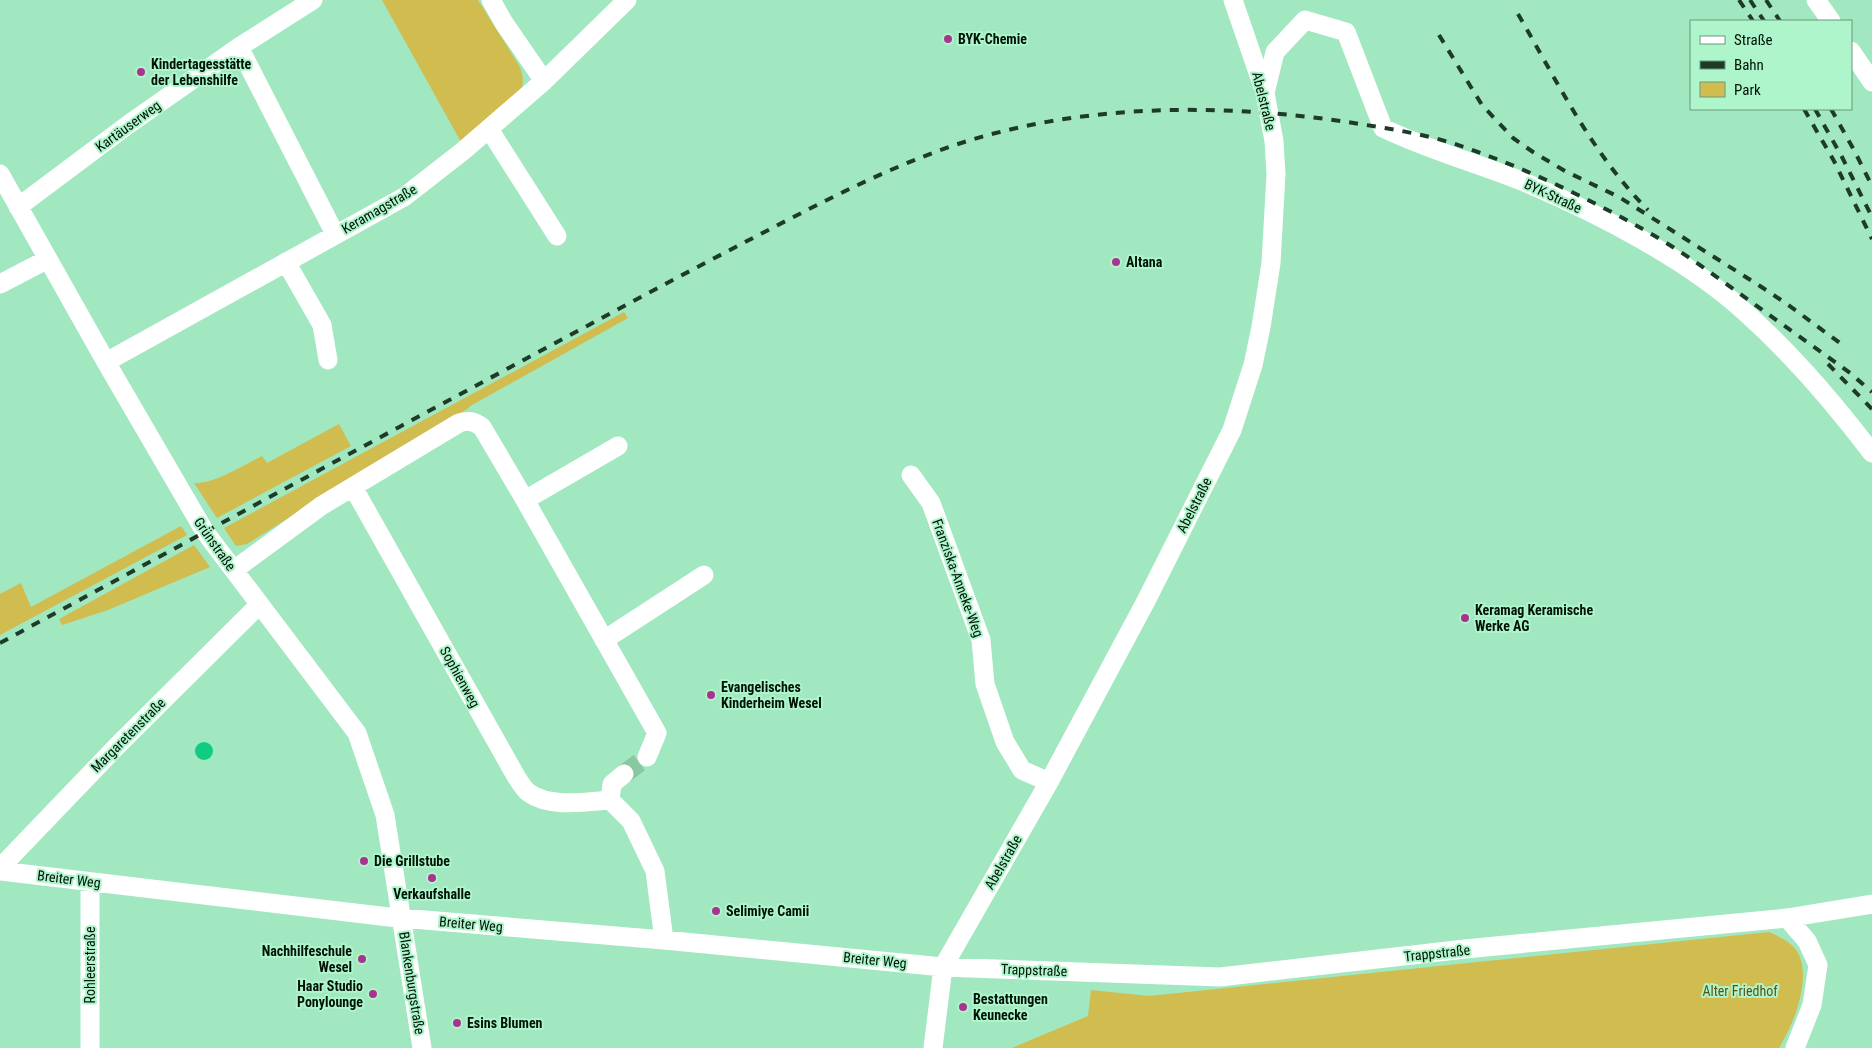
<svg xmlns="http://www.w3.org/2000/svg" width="1872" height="1048" font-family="'Roboto Condensed',sans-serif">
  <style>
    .green { fill: #d1bc4f }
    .water { fill: #12cb83 }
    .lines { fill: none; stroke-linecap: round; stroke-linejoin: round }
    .street-tunnel { stroke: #89c7a3; stroke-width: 19; stroke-dasharray: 19 9; stroke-linecap: butt }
    .street { stroke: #fff; stroke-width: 19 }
    .rail { stroke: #1e3a28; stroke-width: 4; stroke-dasharray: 9 9; stroke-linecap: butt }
    .poi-dot { fill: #a8348d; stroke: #aef5cc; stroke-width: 2 }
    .labels { text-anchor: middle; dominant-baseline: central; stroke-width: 4; stroke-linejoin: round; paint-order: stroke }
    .poi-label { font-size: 14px; font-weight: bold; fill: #001206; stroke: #aef5cc; text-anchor: start }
    .street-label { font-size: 14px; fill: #001206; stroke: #aef5cc }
    .park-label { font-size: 14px; fill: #5d5216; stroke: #aef5cc }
  </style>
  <rect width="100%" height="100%" fill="#a1e7bf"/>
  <path class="green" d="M 382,0 L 478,0 L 520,67 C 523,76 524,82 521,91 L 461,142 Z
    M 624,312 L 628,318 L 472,405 L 459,415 L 314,502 L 247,544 L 236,546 L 224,528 Z
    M 339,424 L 351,446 L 217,518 L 194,483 C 213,485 244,465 262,456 L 267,463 Z
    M 181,526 L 187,535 L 0,635 L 0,594 L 21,583 L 31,607 Z
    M 194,545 L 210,567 L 108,610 L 62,625 L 59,619 Z
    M 1769,932 C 1780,937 1794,943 1799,955 C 1811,982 1793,1025 1779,1048 L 1012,1048 L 1088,1016 L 1091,990 L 1149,996 Z"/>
  <path class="water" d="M195 751a9 9 0 1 1 18 0a9 9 0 1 1-18 0Z"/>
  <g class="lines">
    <path class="street-tunnel" d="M 624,774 L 647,757"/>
    <path class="street" d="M 491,0 L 504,23 L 544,81
      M 1816,0 L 1831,21
      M 239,47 L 335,234
      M 1851,51 L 1872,82
      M 1265,93 L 1275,52 L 1305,20 L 1346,32 L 1383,128 C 1428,150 1477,163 1524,182 C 1597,213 1687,259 1745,312 C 1792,354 1834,403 1872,453
      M 489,129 L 557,236
      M 0,174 L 106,362 L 205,532 L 357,733 L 385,815 L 422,1048
      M 18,207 L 129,124 L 239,47 L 313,0
      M 286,262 L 322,325 L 328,360
      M 0,284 L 48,259
      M 106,362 L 404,197 L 463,151 L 544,81 L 627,0
      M 911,475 L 931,503 L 981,640 L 985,684 L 1005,742 L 1022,770 L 1049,782
      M 353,487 L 513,771 C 517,778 523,789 529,793 C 550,808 586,802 610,800
      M 525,500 L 618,446
      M 234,570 L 321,506 L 459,423 C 468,420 474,421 482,427 L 525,500 L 657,733 L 647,757
      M 604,640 L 704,575
      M 624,774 L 612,784 L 610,800 L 631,821 L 655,871 L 664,940
      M 0,868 L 118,745 L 259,605
      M 0,871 L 389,917 L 664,940 L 943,967 L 1220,977 L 1465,949 L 1787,918 L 1807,941 L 1818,965 L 1812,1005 L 1795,1048
      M 1787,918 L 1872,904
      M 90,1048 L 90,882
      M 933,1048 L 943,967 L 1049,782 L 1146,601 L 1232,430 L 1253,365 L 1261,327 L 1271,263 L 1276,174 L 1274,141 L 1265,93 L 1233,0"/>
    <path class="rail" d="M 1739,0 L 1753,21
      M 1750,0 L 1764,21
      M 1766,0 L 1780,21
      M 1518,14 C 1557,81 1592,154 1648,210
      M 1439,35 L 1482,105 L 1513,138 L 1533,152 L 1565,171 L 1619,197 L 1760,286 L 1787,304 L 1844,346
      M 1804,109 L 1834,161 L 1872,239
      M 1815,109 L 1842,157 L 1872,217
      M 1831,109 L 1854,150 L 1872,186
      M 1828,364 L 1872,409
      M 0,643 C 196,537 391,431 587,326 C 650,292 714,258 778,225 C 836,195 893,166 955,145 C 1079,104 1213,103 1341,121 C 1378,127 1416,132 1452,143 C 1516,164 1580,194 1639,227 C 1678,248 1714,275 1750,301 C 1783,325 1817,349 1850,373 L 1872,392"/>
  </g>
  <g class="poi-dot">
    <circle cx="948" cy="39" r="5"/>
    <circle cx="141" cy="72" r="5"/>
    <circle cx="1116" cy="262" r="5"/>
    <circle cx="1465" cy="618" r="5"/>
    <circle cx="711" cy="695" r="5"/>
    <circle cx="364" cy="861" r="5"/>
    <circle cx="432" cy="878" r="5"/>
    <circle cx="716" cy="911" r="5"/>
    <circle cx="362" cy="959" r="5"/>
    <circle cx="373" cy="994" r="5"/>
    <circle cx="963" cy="1007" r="5"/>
    <circle cx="457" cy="1023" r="5"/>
  </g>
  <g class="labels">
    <g class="poi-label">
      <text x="958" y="39">BYK-Chemie</text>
      <text x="151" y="64">Kindertagesstätte<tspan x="151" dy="16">der Lebenshilfe</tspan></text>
      <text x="1126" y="262">Altana</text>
      <text x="1475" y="610">Keramag Keramische<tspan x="1475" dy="16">Werke AG</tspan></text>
      <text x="721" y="687">Evangelisches<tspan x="721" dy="16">Kinderheim Wesel</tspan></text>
      <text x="374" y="861">Die Grillstube</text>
      <text x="432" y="894" text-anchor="middle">Verkaufshalle</text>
      <text x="726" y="911">Selimiye Camii</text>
      <text x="352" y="951" text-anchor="end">Nachhilfeschule<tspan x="352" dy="16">Wesel</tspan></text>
      <text x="363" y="986" text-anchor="end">Haar Studio<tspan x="363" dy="16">Ponylounge</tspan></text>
      <text x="973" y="999">Bestattungen<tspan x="973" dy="16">Keunecke</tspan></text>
      <text x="467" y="1023">Esins Blumen</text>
    </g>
    <g class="street-label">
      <text transform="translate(1264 101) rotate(76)">Abelstraße</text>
      <text transform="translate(128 126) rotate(-36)">Kartäuserweg</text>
      <text transform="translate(1553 196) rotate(25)">BYK-Straße</text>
      <text transform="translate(379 209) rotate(-30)">Keramagstraße</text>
      <text transform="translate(1194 505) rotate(-63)">Abelstraße</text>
      <text transform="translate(215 544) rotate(55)">Grünstraße</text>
      <text transform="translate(958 578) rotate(70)">Franziska-Anneke-Weg</text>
      <text transform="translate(460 677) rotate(61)">Sophienweg</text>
      <text transform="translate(128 735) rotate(-45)">Margaretenstraße</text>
      <text transform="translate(1003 862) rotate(-60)">Abelstraße</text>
      <text transform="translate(69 879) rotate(7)">Breiter Weg</text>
      <text transform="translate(471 924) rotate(5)">Breiter Weg</text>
      <text transform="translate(1437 953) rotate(-6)">Trappstraße</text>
      <text transform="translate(875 960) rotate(6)">Breiter Weg</text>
      <text transform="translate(90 965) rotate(-90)">Rohleerstraße</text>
      <text transform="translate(1034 970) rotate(2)">Trappstraße</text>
      <text transform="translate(412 983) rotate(81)">Blankenburgstraße</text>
    </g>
    <g class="park-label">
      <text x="1740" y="991">Alter Friedhof</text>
    </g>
  </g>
  <rect x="1690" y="20" width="162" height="90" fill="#aef5cc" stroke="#689a7d"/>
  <rect x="1700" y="36" width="25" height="8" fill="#ffffff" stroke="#689a7d"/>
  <text x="1734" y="45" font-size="15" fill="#001206">Straße</text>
  <rect x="1700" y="61" width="25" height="8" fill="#1e3a28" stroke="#689a7d"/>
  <text x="1734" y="70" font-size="15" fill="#001206">Bahn</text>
  <rect x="1700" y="82" width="25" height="15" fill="#d1bc4f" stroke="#689a7d"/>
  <text x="1734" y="95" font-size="15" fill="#001206">Park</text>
</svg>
